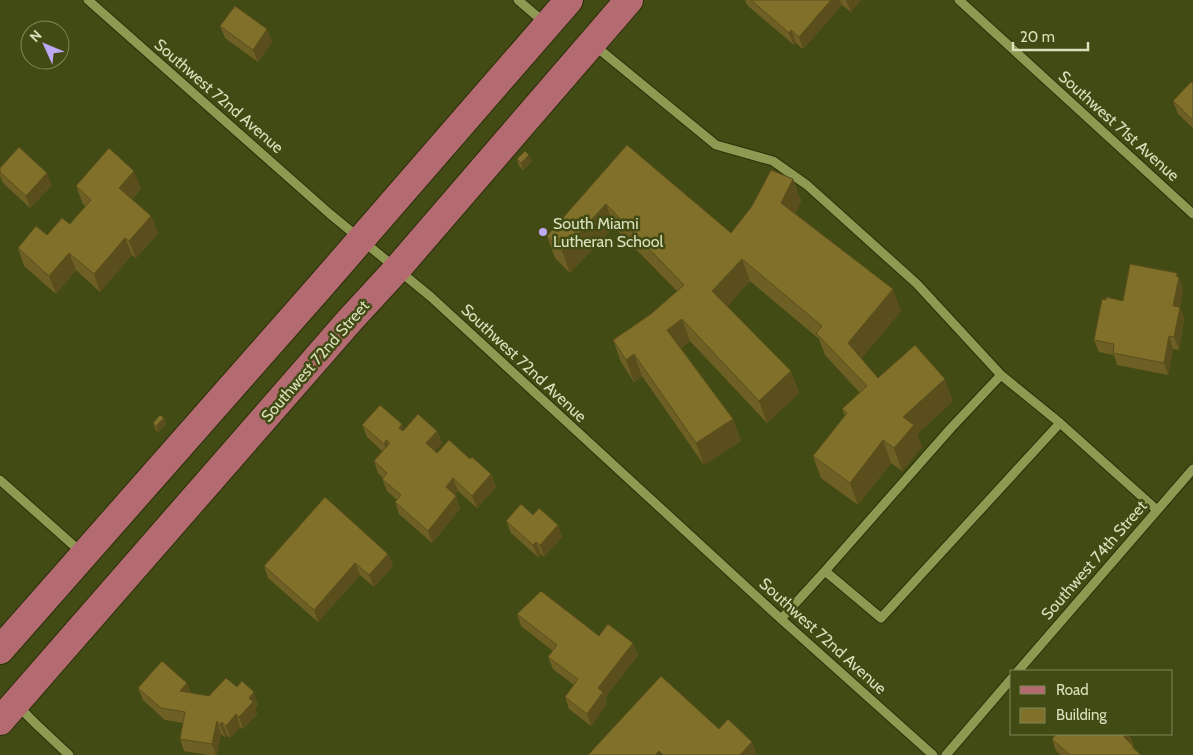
<svg xmlns="http://www.w3.org/2000/svg" width="1193" height="755" font-family="Cabin,sans-serif">
  <style>
    .lines { fill: none; stroke-linecap: round; stroke-linejoin: round }
    .minor-casing { stroke: #2a2f09; stroke-width: 11 }
    .major-casing { stroke: #2a2f09; stroke-width: 30 }
    .minor { stroke: #8e9952; stroke-width: 9 }
    .major { stroke: #b36a70; stroke-width: 28 }
    .wall { fill: #6e6024 }
    .shaded-wall { fill: #5a4e1d }
    .building { fill: #80702a; stroke: #5a4e1d }
    .poi-dot { fill: #bea9f5; stroke: #434b14; stroke-width: 2 }
    .labels { text-anchor: middle; dominant-baseline: central; stroke-width: 5; stroke-linejoin: round; paint-order: stroke }
    .street-label { font-size: 16px; fill: #d9e0bc; stroke: #434b14 }
    .poi-label { font-size: 16px; fill: #d9e0bc; stroke: #434b14; text-anchor: start }
  </style>
  <rect width="100%" height="100%" fill="#434b14"/>
  <g class="lines">
    <g class="minor-casing">
      <path id="minor" d="M 88,0 L 330,214 L 431,297 L 781,619 L 933,755
        M 518,0 L 545,23
        M 959,0 L 1193,214
        M 594,45 L 716,145 L 773,161 L 807,185 L 917,284 L 1001,375 L 1060,423
        M 0,480 L 82,553
        M 825,571 L 951,428 L 1001,375
        M 781,619 L 825,571 L 881,618 L 1060,423 L 1157,510
        M 1018,671 L 1193,469
        M 18,706 L 36,724 L 69,755
        M 946,755 L 1012,678"/>
    </g>
    <g class="major-casing">
      <path id="major" d="M 0,650 L 318,289 L 569,0
        M 0,721 L 350,320 L 397,269 L 629,0"/>
    </g>
    <use href="#minor" class="minor"/>
    <use href="#major" class="major"/>
  </g>
  <path class="wall" d="M 745,0 L 861,0 L 851,12 L 842,5 L 803,49 L 796,43 L 794,45 L 747,5 Z
    M 220,26 L 267,29 L 272,42 L 258,62 L 225,38 Z
    M 1193,83 L 1193,130 L 1192,127 L 1178,114 L 1173,101 Z
    M 627,145 L 731,233 L 793,179 L 801,202 L 795,213 L 901,311 L 861,358 L 878,378 L 953,401 L 917,434 L 922,447 L 902,471 L 891,463 L 858,505 L 821,478 L 813,456 L 845,416 L 842,409 L 860,393 L 825,355 L 819,339 L 750,281 L 727,306 L 791,371 L 799,393 L 767,423 L 690,341 L 681,348 L 733,419 L 741,441 L 704,465 L 642,376 L 634,382 L 621,362 L 613,340 L 651,314 L 677,291 L 614,227 L 570,273 L 555,258 L 547,236 Z
    M 529,155 L 532,161 L 523,170 L 519,166 L 517,159 Z
    M 0,168 L 52,185 L 30,208 L 3,183 L 0,176 Z
    M 76,186 L 141,188 L 132,199 L 151,216 L 158,233 L 136,258 L 132,255 L 100,292 L 76,270 L 56,294 L 24,266 L 18,248 L 70,224 L 85,206 L 83,204 Z
    M 1177,273 L 1183,289 L 1180,307 L 1184,319 L 1179,350 L 1173,349 L 1168,375 L 1117,365 L 1114,355 L 1099,352 L 1094,340 L 1106,300 L 1123,301 Z
    M 164,418 L 166,424 L 158,432 L 155,429 L 153,423 Z
    M 362,425 L 404,430 L 437,431 L 442,443 L 435,451 L 437,453 L 470,459 L 491,474 L 496,487 L 477,508 L 458,491 L 454,495 L 456,496 L 460,509 L 432,543 L 399,514 L 395,502 L 397,500 L 387,491 L 382,479 L 383,478 L 378,473 L 374,461 L 382,451 L 367,437 Z
    M 533,515 L 558,525 L 562,537 L 544,557 L 541,554 L 538,557 L 511,533 L 506,521 Z
    M 388,554 L 393,566 L 374,587 L 360,575 L 318,622 L 268,578 L 264,566 Z
    M 517,614 L 599,636 L 633,643 L 638,655 L 605,698 L 607,704 L 591,726 L 569,709 L 565,697 L 574,685 L 553,669 L 548,657 L 553,651 L 521,626 Z
    M 187,683 L 191,693 L 258,705 L 255,708 L 257,714 L 243,729 L 240,727 L 230,738 L 227,735 L 225,737 L 221,734 L 217,755 L 208,755 L 184,751 L 180,739 L 183,723 L 165,720 L 143,700 L 138,688 Z
    M 1056,734 L 1129,734 L 1135,750 L 1141,755 L 1061,755 L 1056,751 L 1052,739 Z"/>
  <path class="shaded-wall" d="M 831,0 L 840,0 L 842,5 L 803,49 L 799,37 Z
    M 846,0 L 861,0 L 851,12 Z
    M 267,29 L 272,42 L 258,62 L 253,50 Z
    M 791,30 L 796,43 L 794,45 L 789,33 Z
    M 529,155 L 532,161 L 523,170 L 521,163 Z
    M 134,171 L 141,188 L 126,205 L 119,188 Z
    M 47,173 L 52,185 L 30,208 L 26,196 Z
    M 793,179 L 801,202 L 789,225 L 781,203 Z
    M 606,204 L 614,227 L 570,273 L 562,251 Z
    M 151,216 L 158,233 L 136,258 L 129,241 Z
    M 125,238 L 132,255 L 100,292 L 94,274 Z
    M 69,253 L 76,270 L 56,294 L 49,276 Z
    M 742,259 L 750,281 L 721,314 L 712,291 Z
    M 1177,273 L 1183,289 L 1178,318 L 1173,306 Z
    M 893,289 L 901,311 L 856,365 L 848,343 Z
    M 1180,307 L 1184,319 L 1179,350 L 1174,337 Z
    M 682,319 L 690,341 L 675,352 L 667,330 Z
    M 1169,336 L 1173,349 L 1168,375 L 1164,363 Z
    M 634,354 L 642,376 L 634,382 L 626,360 Z
    M 791,371 L 799,393 L 767,423 L 759,401 Z
    M 945,379 L 953,401 L 917,434 L 922,447 L 902,471 L 894,448 L 903,417 Z
    M 164,418 L 166,424 L 158,432 L 156,426 Z
    M 733,419 L 741,441 L 704,465 L 696,443 Z
    M 402,424 L 406,436 L 399,428 Z
    M 437,431 L 442,443 L 431,456 L 426,443 Z
    M 386,440 L 391,453 L 388,456 L 384,444 Z
    M 883,440 L 891,463 L 858,505 L 850,483 Z
    M 491,474 L 496,487 L 477,508 L 472,496 Z
    M 453,478 L 458,491 L 450,499 L 446,487 Z
    M 456,496 L 460,509 L 432,543 L 428,531 Z
    M 558,525 L 562,537 L 544,557 L 540,545 Z
    M 536,542 L 541,554 L 538,557 L 533,545 Z
    M 388,554 L 393,566 L 374,587 L 369,575 Z
    M 355,563 L 360,575 L 318,622 L 314,610 Z
    M 633,643 L 638,655 L 605,698 L 607,704 L 591,726 L 587,714 L 598,688 Z
    M 187,683 L 192,695 L 180,691 Z
    M 254,692 L 258,705 L 255,708 L 257,714 L 243,729 L 239,717 L 249,698 Z
    M 236,714 L 240,727 L 230,738 L 226,726 Z
    M 217,721 L 221,734 L 217,755 L 216,755 L 212,744 Z
    M 222,722 L 227,735 L 225,737 L 220,725 Z
    M 1127,734 L 1129,734 L 1133,745 L 1124,737 Z
    M 752,742 L 757,754 L 756,755 L 740,755 Z
    M 659,751 L 660,755 L 655,755 Z"/>
  <path class="building" d="M 751,0 L 831,0 L 799,37 L 791,30 L 789,33 Z
    M 235,6 L 267,29 L 253,50 L 220,26 Z
    M 1191,82 L 1193,83 L 1193,120 L 1173,101 Z
    M 627,145 L 731,233 L 752,206 L 771,170 L 793,179 L 781,203 L 893,289 L 848,343 L 878,378 L 915,345 L 945,379 L 903,417 L 914,425 L 894,448 L 883,440 L 850,483 L 813,456 L 847,413 L 842,409 L 867,386 L 816,333 L 822,326 L 742,259 L 712,291 L 791,371 L 759,401 L 682,319 L 667,330 L 733,419 L 696,443 L 634,354 L 626,360 L 613,340 L 651,314 L 684,285 L 606,204 L 562,251 L 547,236 Z
    M 19,147 L 47,173 L 26,196 L 0,172 L 0,168 Z
    M 109,148 L 134,171 L 119,188 L 151,216 L 129,241 L 125,238 L 94,274 L 69,253 L 49,276 L 18,248 L 36,226 L 47,235 L 62,218 L 70,224 L 91,200 L 76,186 Z
    M 525,151 L 529,155 L 521,163 L 517,159 Z
    M 1130,264 L 1177,273 L 1176,276 L 1179,277 L 1173,306 L 1180,307 L 1174,337 L 1169,336 L 1164,363 L 1113,353 L 1114,344 L 1094,340 L 1102,299 L 1106,300 L 1106,297 L 1123,301 Z
    M 380,405 L 402,424 L 399,428 L 403,431 L 418,414 L 437,431 L 426,443 L 437,453 L 449,440 L 470,459 L 472,457 L 491,474 L 472,496 L 453,478 L 446,487 L 456,496 L 428,531 L 395,502 L 401,495 L 382,479 L 387,473 L 374,461 L 390,443 L 386,440 L 384,444 L 362,425 Z
    M 160,415 L 164,418 L 156,426 L 153,423 Z
    M 325,497 L 388,554 L 369,575 L 355,563 L 314,610 L 264,566 Z
    M 521,504 L 533,515 L 539,508 L 558,525 L 540,545 L 536,542 L 533,545 L 506,521 Z
    M 541,591 L 599,636 L 608,624 L 633,643 L 598,688 L 603,692 L 587,714 L 565,697 L 578,679 L 548,657 L 557,645 L 517,614 Z
    M 162,661 L 187,683 L 180,691 L 209,696 L 226,678 L 237,687 L 242,681 L 254,692 L 249,698 L 253,702 L 239,717 L 236,714 L 226,726 L 222,722 L 220,725 L 217,721 L 212,744 L 180,739 L 185,712 L 161,708 L 138,688 Z
    M 661,676 L 719,729 L 728,719 L 752,742 L 740,755 L 663,755 L 659,751 L 655,755 L 588,755 Z
    M 1056,734 L 1127,734 L 1124,737 L 1133,746 L 1132,747 L 1141,755 L 1070,755 L 1052,739 Z"/>
  <circle class="poi-dot" cx="543" cy="232" r="5"/>
  <g class="labels">
    <g class="street-label">
      <text transform="translate(219 96) rotate(41)">Southwest 72nd Avenue</text>
      <text transform="translate(1119 126) rotate(42)">Southwest 71st Avenue</text>
      <text transform="translate(315 361) rotate(-49)">Southwest 72nd Street</text>
      <text transform="translate(524 363) rotate(43)">Southwest 72nd Avenue</text>
      <text transform="translate(1094 560) rotate(-49)">Southwest 74th Street</text>
      <text transform="translate(823 636) rotate(42)">Southwest 72nd Avenue</text>
    </g>
    <g class="poi-label">
      <text x="553" y="223">South Miami<tspan x="553" dy="18">Lutheran School</tspan></text>
    </g>
  </g>
  <rect x="1010" y="670" width="162" height="65" fill="#434b14" stroke="#7f8757"/>
  <rect x="1020" y="686" width="25" height="8" fill="#b36a70" stroke="#7f8757"/>
  <text x="1056" y="695" font-size="15" fill="#d9e0bc">Road</text>
  <rect x="1020" y="708" width="25" height="15" fill="#80702a" stroke="#7f8757"/>
  <text x="1056" y="720" font-size="15" fill="#d9e0bc">Building</text>
  <g transform="translate(45 45) rotate(314)"><circle r="24" fill="#434b14" stroke="#7f8757"/>
  <path d="M0-4L9 19L0 12L-9 19Z" fill="#bea9f5"/>
  <text y="-8" font-size="14" font-weight="bold" text-anchor="middle" fill="#d9e0bc">N</text>
  </g>
  <path d="M1013 42v8h75v-8" fill="none" stroke="#d9e0bc" stroke-width="2.5"/>
  <text x="1020" y="42" font-size="15" fill="#d9e0bc" stroke="#434b14" stroke-width="4" paint-order="stroke">20 m</text>
</svg>
